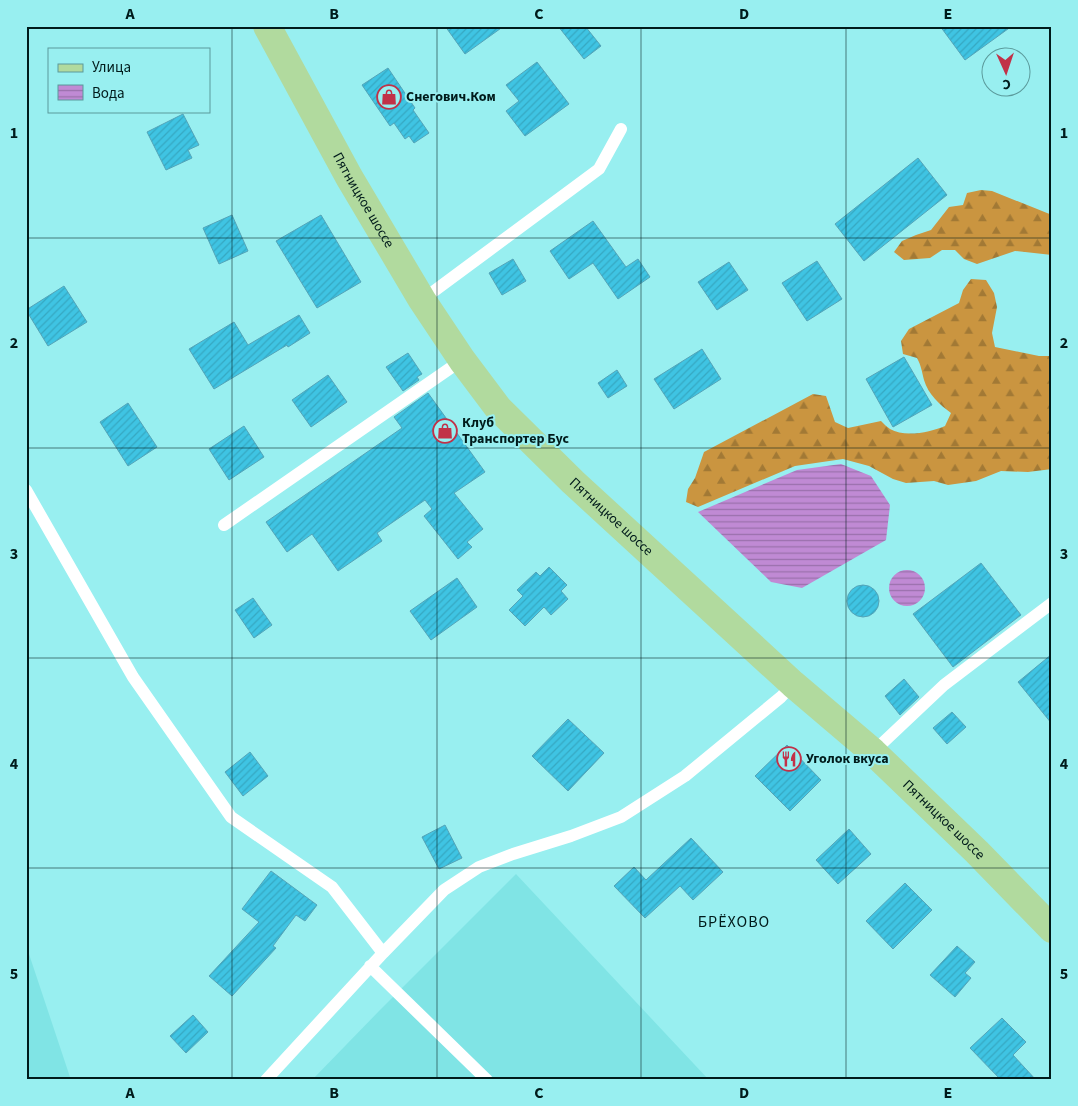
<svg xmlns="http://www.w3.org/2000/svg" width="1078" height="1106" font-family="'Source Sans 3',sans-serif">
  <style>
    .built { fill: #80e4e5 }
    .forest { fill: url(#forest-firs) }
    .water { fill: url(#water-rules) }
    .building { fill: url(#building-hatch); stroke: #54a4b8 }
    .lines { fill: none; stroke-linecap: round; stroke-linejoin: round }
    .lane { stroke: #fff; stroke-width: 12 }
    .primary { stroke: #b1da9e; stroke-width: 28 }
    .grid { fill: none; stroke: #001b1b; stroke-width: 1; stroke-opacity: 0.55 }
    .labels { text-anchor: middle; dominant-baseline: central; stroke-width: 4; stroke-linejoin: round; paint-order: stroke }
    .poi-label { font-size: 14px; font-weight: bold; fill: #001b1b; stroke: #98eff0; text-anchor: start }
    .street-label { font-size: 14px; fill: #001b1b; stroke: #98eff0 }
    .quarter-label { font-size: 16px; letter-spacing: 1px; fill: #001b1b; stroke: #98eff0 }
    .neatline { fill: none; stroke: #001b1b; stroke-width: 2 }
    .grid-label { font-size: 16px; text-anchor: middle; font-weight: bold; fill: #001b1b }
  </style>
  <defs>
    <pattern id="forest-firs" width="22" height="20" patternUnits="userSpaceOnUse" patternTransform="scale(1.25)"><rect width="22" height="20" fill="#ca9540"/><path d="M5 1l3.5 6h-7zM16 11l3.5 6h-7z" fill="#a27935"/></pattern>
    <pattern id="water-rules" width="6" height="5" patternUnits="userSpaceOnUse" patternTransform="scale(1.25)"><rect width="6" height="5" fill="#c08ad4"/><path d="M0 2.5h6" fill="none" stroke="#9a70ab"/></pattern>
    <pattern id="building-hatch" width="6" height="6" patternUnits="userSpaceOnUse" patternTransform="scale(1.25)"><rect width="6" height="6" fill="#3fc4e3"/><path d="M-1 1l2-2M0 6l6-6M5 7l2-2" fill="none" stroke="#36a8c2"/></pattern>
  </defs>
  <rect width="100%" height="100%" fill="#98eff0"/>
  <path class="built" d="M 516,874 L 709,1080 L 312,1080 L 379,1011 Z
    M 26,945 L 71,1080 L 26,1080 Z"/>
  <path class="forest" d="M 981,190 L 992,191 L 1052,215 L 1052,255 L 1015,251 L 977,264 L 964,259 L 955,250 L 942,250 L 930,258 L 904,260 L 894,252 L 902,241 L 916,235 L 931,230 L 949,207 L 963,205 L 967,193 Z
    M 971,279 L 986,280 L 994,293 L 997,307 L 992,333 L 995,347 L 1039,356 L 1052,356 L 1052,469 L 1028,472 L 1001,471 L 976,481 L 948,485 L 934,481 L 906,483 L 893,479 L 869,466 L 843,459 L 795,466 L 698,507 L 686,502 L 688,489 L 695,478 L 704,452 L 813,394 L 826,396 L 835,422 L 848,428 L 881,421 C 884,424 887,427 890,429 C 905,438 931,432 945,426 L 951,413 C 940,405 928,394 924,380 C 922,372 921,365 917,358 L 903,354 L 901,341 L 909,329 L 959,303 L 963,290 Z"/>
  <path class="water" d="M 841,464 L 871,476 L 890,505 L 886,540 L 802,588 L 771,582 L 698,512 L 797,470 Z
    M889 588a18 18 0 1 1 36 0a18 18 0 1 1-36 0Z"/>
  <path class="building" d="M 445,26 L 504,26 L 465,54 Z
    M 558,26 L 585,26 L 601,46 L 584,59 Z
    M 940,26 L 1012,26 L 965,60 Z
    M 537,62 L 569,104 L 525,136 L 506,111 L 519,101 L 506,85 Z
    M 388,68 L 415,108 L 413,110 L 429,133 L 414,143 L 409,136 L 405,139 L 394,123 L 390,126 L 362,85 Z
    M 183,114 L 199,145 L 188,150 L 192,158 L 166,170 L 147,132 Z
    M 918,158 L 947,195 L 864,261 L 835,224 Z
    M 232,215 L 248,251 L 219,264 L 203,228 Z
    M 321,215 L 361,282 L 317,308 L 276,241 Z
    M 593,221 L 626,267 L 638,259 L 650,277 L 618,299 L 593,263 L 569,279 L 550,251 Z
    M 513,259 L 526,281 L 502,295 L 489,273 Z
    M 817,261 L 842,299 L 807,321 L 782,283 Z
    M 729,262 L 748,290 L 717,310 L 698,282 Z
    M 64,286 L 87,322 L 48,346 L 26,310 Z
    M 299,315 L 310,333 L 288,347 L 287,345 L 214,389 L 189,349 L 234,322 L 248,345 Z
    M 702,349 L 721,379 L 674,409 L 654,379 Z
    M 408,353 L 422,374 L 417,377 L 419,380 L 403,391 L 386,367 Z
    M 904,357 L 932,405 L 893,427 L 866,379 Z
    M 617,370 L 627,386 L 608,398 L 598,383 Z
    M 328,375 L 347,402 L 311,427 L 292,400 Z
    M 428,393 L 485,472 L 454,493 L 483,529 L 467,542 L 472,547 L 458,559 L 424,516 L 432,509 L 425,500 L 377,533 L 382,541 L 338,571 L 312,534 L 287,552 L 266,522 L 402,428 L 394,417 Z
    M 128,403 L 157,447 L 128,466 L 100,422 Z
    M 244,426 L 264,457 L 229,480 L 209,449 Z
    M 981,563 L 1021,615 L 953,667 L 913,614 Z
    M 549,567 L 567,585 L 561,591 L 568,599 L 551,615 L 544,607 L 525,626 L 509,610 L 523,596 L 517,590 L 536,572 L 540,576 Z
    M 457,578 L 477,607 L 431,640 L 410,611 Z
    M847 601a16 16 0 1 1 32 0a16 16 0 1 1-32 0Z
    M 253,598 L 272,625 L 254,638 L 235,610 Z
    M 1052,654 L 1052,724 L 1018,682 Z
    M 904,679 L 919,697 L 900,715 L 885,696 Z
    M 952,712 L 966,727 L 947,744 L 933,728 Z
    M 568,719 L 604,753 L 568,791 L 532,756 Z
    M 787,745 L 821,780 L 790,811 L 755,776 Z
    M 250,752 L 268,776 L 243,796 L 225,772 Z
    M 445,825 L 462,858 L 439,869 L 422,837 Z
    M 849,829 L 871,854 L 838,884 L 816,860 Z
    M 691,838 L 723,872 L 693,900 L 680,886 L 645,918 L 614,886 L 634,867 L 646,880 Z
    M 271,871 L 317,905 L 305,921 L 296,915 L 273,946 L 276,948 L 232,996 L 209,976 L 259,922 L 242,909 Z
    M 905,883 L 932,910 L 893,949 L 866,921 Z
    M 957,946 L 975,962 L 965,973 L 971,978 L 955,997 L 930,975 Z
    M 193,1015 L 208,1032 L 186,1053 L 170,1036 Z
    M 1002,1018 L 1026,1042 L 1013,1055 L 1036,1080 L 1001,1080 L 970,1048 Z"/>
  <g class="lines">
    <path class="lane" d="M 422,300 L 599,169 L 621,129
      M 26,490 L 133,677 L 231,817 L 332,887 L 383,953
      M 224,525 L 462,360
      M 873,752 L 944,685 L 1052,603
      M 370,966 L 487,1080
      M 266,1080 L 383,953 L 444,890 L 479,867 L 513,854 L 571,836 L 621,817 L 685,776 L 781,697 L 793,684"/>
    <path class="primary" id="s1" d="M 267,26 L 349,177 L 422,300 L 462,360 L 498,408 L 573,482 L 793,684 L 873,752 L 977,852 L 1052,929"/>
  </g>
  <path class="grid" d="M 232,26 L 232,1080M 437,26 L 437,1080M 641,26 L 641,1080M 846,26 L 846,1080M 26,238 L 1052,238M 26,448 L 1052,448M 26,658 L 1052,658M 26,868 L 1052,868"/>
  <defs>
    <g id="shop-ring" transform="scale(1.25)"><circle r="9.5" fill="#98eff0" stroke="#c13148" stroke-width="1.5"/><path d="M-5-2.5h2.3a2.7 3.5 0 0 1 5.4 0H5L5.5 6h-11ZM-1.5-2.5h3a1.5 2.3 0 0 0-3 0Z" fill="#c13148"/></g>
    <g id="restaurant-ring" transform="scale(1.25)"><circle r="9.5" fill="#98eff0" stroke="#c13148" stroke-width="1.5"/><path d="M-5-6h1v4h1v-4h1v4h1v-4h1v5L-1.5 .5V6h-2V.5L-5-1ZM5-6V6H3V1.5H1.5Q1.5-4 5-6Z" fill="#c13148"/></g>
  </defs>
  <g fill-rule="evenodd">
    <use href="#shop-ring" x="389" y="97"/>
    <use href="#shop-ring" x="445" y="431"/>
    <use href="#restaurant-ring" x="789" y="759"/>
  </g>
  <g class="labels">
    <g class="poi-label">
      <text x="406" y="97">Снегович.Ком</text>
      <text x="462" y="423">Клуб<tspan x="462" dy="16">Транспортер Бус</tspan></text>
      <text x="806" y="759">Уголок вкуса</text>
    </g>
    <g class="street-label">
      <text stroke="none"><textPath href="#s1" startOffset="199">Пятницкое шоссе</textPath></text>
      <text stroke="none"><textPath href="#s1" startOffset="604">Пятницкое шоссе</textPath></text>
      <text stroke="none"><textPath href="#s1" startOffset="1054">Пятницкое шоссе</textPath></text>
    </g>
    <g class="quarter-label">
      <text x="734" y="922">БРЁХОВО</text>
    </g>
  </g>
  <rect width="1078" height="1106" fill="none" stroke="#98eff0" stroke-width="55"/>
  <rect x="48" y="48" width="162" height="65" fill="#98eff0" stroke="#5b9a9b"/>
  <rect x="58" y="64" width="25" height="8" fill="#b1da9e" stroke="#5b9a9b"/>
  <text x="92" y="72" font-size="15" fill="#001b1b">Улица</text>
  <rect x="58" y="85" width="25" height="15" fill="url(#water-rules)" stroke="#5b9a9b"/>
  <text x="92" y="98" font-size="15" fill="#001b1b">Вода</text>
  <g transform="translate(1006 72) rotate(177)"><circle r="24" fill="#98eff0" stroke="#5b9a9b"/>
  <path d="M0-4L9 19L0 12L-9 19Z" fill="#c13148"/>
  <text y="-8" font-size="14" font-weight="bold" text-anchor="middle" fill="#001b1b">С</text>
  </g>
  <rect x="28" y="28" width="1022" height="1050" class="neatline"/>
  <g class="grid-label">
    <text x="130" y="19">A</text>
    <text x="334" y="19">B</text>
    <text x="539" y="19">C</text>
    <text x="744" y="19">D</text>
    <text x="948" y="19">E</text>
    <text x="14" y="138">1</text>
    <text x="1064" y="138">1</text>
    <text x="14" y="348">2</text>
    <text x="1064" y="348">2</text>
    <text x="14" y="559">3</text>
    <text x="1064" y="559">3</text>
    <text x="14" y="769">4</text>
    <text x="1064" y="769">4</text>
    <text x="14" y="979">5</text>
    <text x="1064" y="979">5</text>
    <text x="130" y="1098">A</text>
    <text x="334" y="1098">B</text>
    <text x="539" y="1098">C</text>
    <text x="744" y="1098">D</text>
    <text x="948" y="1098">E</text>
  </g>
</svg>
